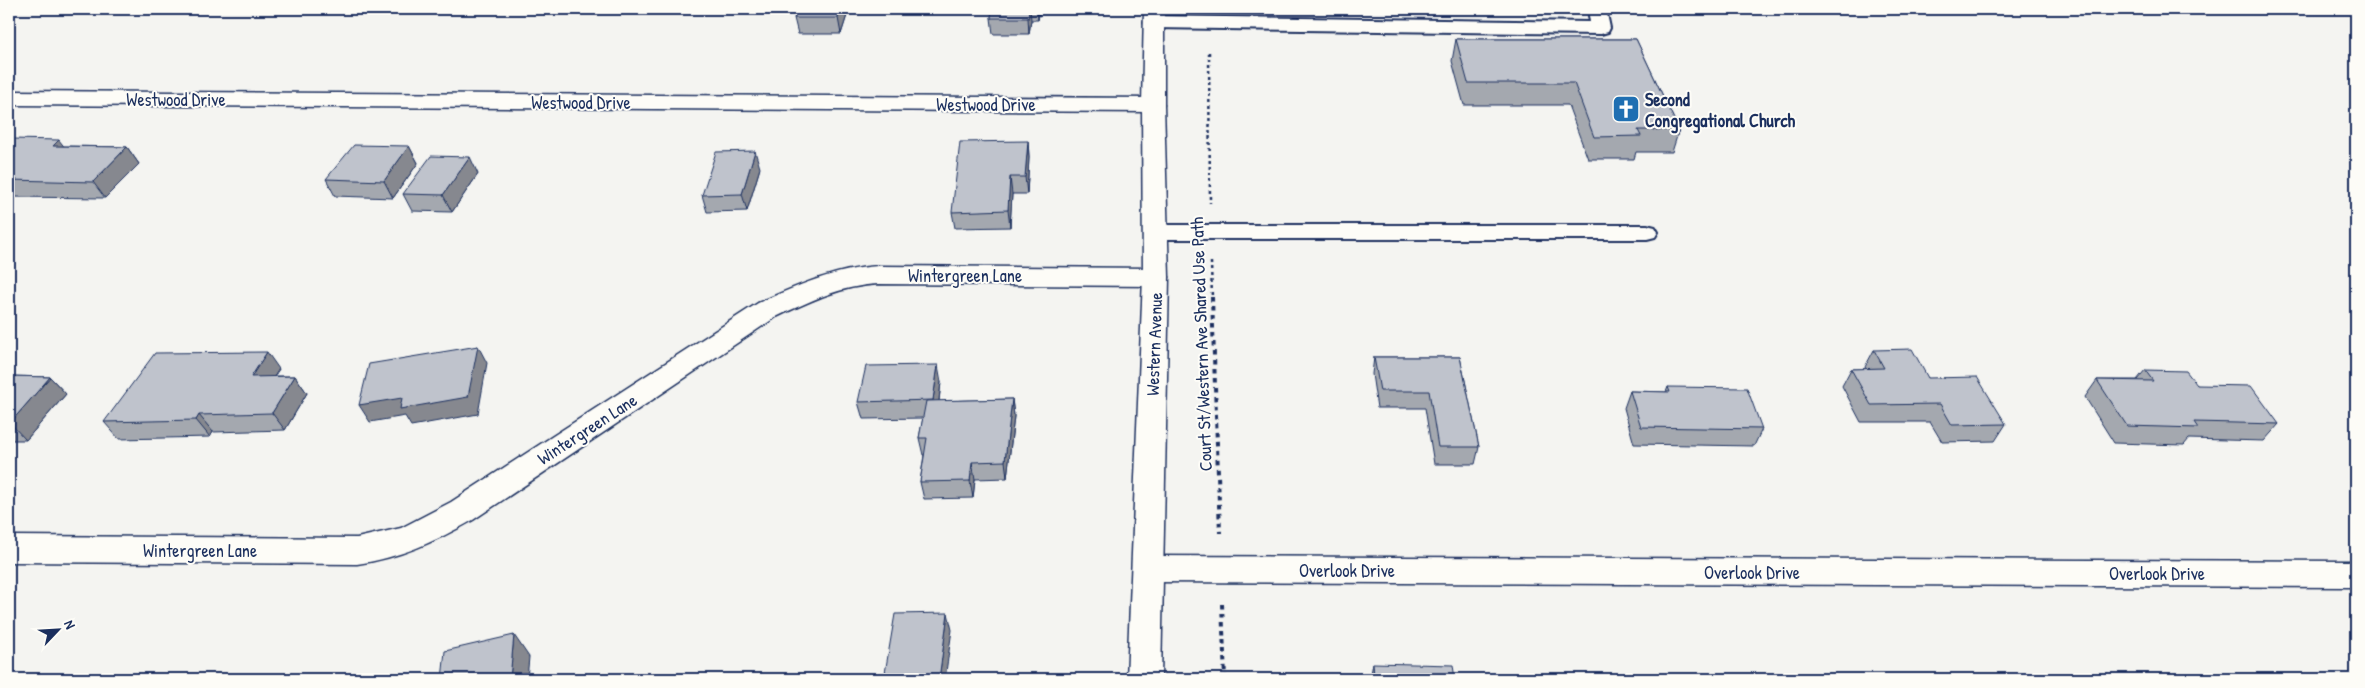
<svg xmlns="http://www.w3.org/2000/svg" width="2365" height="688" font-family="'Patrick Hand',sans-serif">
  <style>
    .built { fill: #e4e5e6 }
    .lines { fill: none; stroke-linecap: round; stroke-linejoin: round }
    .lane-casing { stroke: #1b2f5e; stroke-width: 4 }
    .street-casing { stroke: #1b2f5e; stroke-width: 3 }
    .secondary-casing { stroke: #1b2f5e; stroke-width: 3 }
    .path-far1 { stroke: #1b2f5e; stroke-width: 2.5; stroke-dasharray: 3 3; stroke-linecap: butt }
    .path { stroke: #1b2f5e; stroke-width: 4; stroke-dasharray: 4.5 4.5; stroke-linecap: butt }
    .lane { fill: #fdfcf7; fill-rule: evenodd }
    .street { fill: #fdfcf7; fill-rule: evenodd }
    .secondary { fill: #fdfcf7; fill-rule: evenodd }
    .wall { fill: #a4a8af; stroke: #1b2f5e }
    .shaded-wall { fill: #86888f; stroke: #1b2f5e }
    .building { fill: #bfc3cc; stroke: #1b2f5e }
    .labels { text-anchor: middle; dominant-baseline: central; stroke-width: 4; stroke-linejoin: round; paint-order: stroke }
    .street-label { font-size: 18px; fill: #1b2f5e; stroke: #fdfcf7 }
    .poi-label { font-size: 18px; font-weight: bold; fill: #1b2f5e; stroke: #fdfcf7; text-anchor: start }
  </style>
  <rect width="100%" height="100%" fill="#f4f4f1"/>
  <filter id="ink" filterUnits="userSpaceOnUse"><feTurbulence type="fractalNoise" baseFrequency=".02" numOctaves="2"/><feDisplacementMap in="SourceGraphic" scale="10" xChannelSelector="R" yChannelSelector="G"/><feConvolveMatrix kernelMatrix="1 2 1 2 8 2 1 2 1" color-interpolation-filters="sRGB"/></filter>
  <g filter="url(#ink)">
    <path class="built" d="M 2158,9 L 2356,9 L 2356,16 L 2205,14 Z"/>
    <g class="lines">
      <g class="lane-casing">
        <path id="lane" d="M 1588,9 L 1606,9 L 1610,28 L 1608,32 L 1601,34 L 1153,28 L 1146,26 L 1144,22 L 1146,18 L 1153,16 L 1590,22 Z
          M 1155,225 L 1647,225 L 1655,227 L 1658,232 L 1655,237 L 1647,239 L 1155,239 L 1147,237 L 1144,232 L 1147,227 Z"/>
      </g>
      <g class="street-casing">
        <path id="street" d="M 9,91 L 1153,98 L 1161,100 L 1164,105 L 1161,110 L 1153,112 L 9,105 Z
          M 878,266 L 1156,268 L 1165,271 L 1169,277 L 1165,283 L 1156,286 L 878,284 C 841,286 810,301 776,317 L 473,520 C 436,541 400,558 357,564 L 9,562 L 9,536 L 357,538 L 401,528 L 451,502 L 758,303 C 797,286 835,269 878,266 Z
          M 1148,556 L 2356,561 L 2356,587 L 1148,582 L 1137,578 L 1132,569 L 1137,560 Z"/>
      </g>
      <g class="secondary-casing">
        <path id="secondary" d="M 1144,9 L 1164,9 L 1164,105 L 1169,277 L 1161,679 L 1127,679 L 1143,277 L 1142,105 Z"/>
      </g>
      <path class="path-far1" d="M 1209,52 L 1210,203
        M 1211,262 L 1212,299"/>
      <path class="path" d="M 1212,297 L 1220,533
        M 1222,604 L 1225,679"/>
      <use href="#lane" class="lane"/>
      <use href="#street" class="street"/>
      <use href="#secondary" class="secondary"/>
    </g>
    <path class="wall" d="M 849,9 L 841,34 L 798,34 L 794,18 Z
      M 992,9 L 1040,9 L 1038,20 L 1031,20 L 1029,34 L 993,34 L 991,18 Z
      M 1456,39 L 1636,39 L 1679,130 L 1672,152 L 1636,152 L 1634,159 L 1588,159 L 1568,105 L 1464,105 L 1452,61 Z
      M 1028,141 L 1029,157 L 1027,194 L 1012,194 L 1010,227 L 955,228 L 952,212 Z
      M 9,142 L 64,146 L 127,147 L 139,164 L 105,198 L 9,197 Z
      M 409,146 L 418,163 L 393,198 L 335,196 L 326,179 Z
      M 760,168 L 747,211 L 707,212 L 702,195 Z
      M 478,174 L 452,212 L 412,211 L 403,194 Z
      M 1874,350 L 1928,378 L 2006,424 L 1995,441 L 1942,442 L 1930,422 L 1861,422 L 1842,386 L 1851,369 L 1866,369 L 1865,367 Z
      M 1374,357 L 1460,357 L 1479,447 L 1475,464 L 1434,464 L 1425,408 L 1377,408 L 1372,374 Z
      M 279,369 L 274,376 L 295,376 L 307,393 L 285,430 L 213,432 L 210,437 L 119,439 L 104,422 Z
      M 2145,370 L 2197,385 L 2279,424 L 2264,441 L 2189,439 L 2184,445 L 2114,443 L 2085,397 L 2097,380 L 2137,380 Z
      M 9,376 L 50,377 L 66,394 L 26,440 L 9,440 Z
      M 941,382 L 939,401 L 1012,399 L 1014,416 L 1007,478 L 975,479 L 973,498 L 924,499 L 920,482 L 924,455 L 923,455 L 919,438 L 923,418 L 863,419 L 858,402 Z
      M 1668,387 L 1762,429 L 1754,446 L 1634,444 L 1624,408 L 1630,391 L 1666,392 Z
      M 1373,663 L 1374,679 L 1370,679 Z"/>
    <path class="shaded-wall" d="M 841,9 L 849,9 L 841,34 L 838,18 Z
      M 1029,9 L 1030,9 L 1031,20 L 1029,34 L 1028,18 Z
      M 1037,9 L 1040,9 L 1038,20 Z
      M 59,140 L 72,157 L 53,146 Z
      M 1028,141 L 1029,157 L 1027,194 L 1025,177 Z
      M 409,146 L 418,163 L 393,198 L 384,181 Z
      M 127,147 L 139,164 L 105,198 L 93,182 Z
      M 755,151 L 760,168 L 747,211 L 742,194 Z
      M 470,157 L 478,174 L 452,212 L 443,195 Z
      M 1010,177 L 1012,194 L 1010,227 L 1008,210 Z
      M 478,346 L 487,363 L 478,414 L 411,426 L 405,416 L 370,422 L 359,405 Z
      M 267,352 L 279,369 L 263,394 L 251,377 Z
      M 938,365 L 941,382 L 937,418 L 933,400 Z
      M 295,376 L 307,393 L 285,430 L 272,413 Z
      M 50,377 L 66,394 L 26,440 L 10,423 Z
      M 1012,399 L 1014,416 L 1007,478 L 1005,461 Z
      M 199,415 L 213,432 L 210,437 L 196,420 Z
      M 972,462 L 975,479 L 973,498 L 970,481 Z
      M 948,613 L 952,630 L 945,679 L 939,679 Z
      M 514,635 L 529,657 L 527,679 L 510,679 Z"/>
    <path class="building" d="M 798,9 L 841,9 L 838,18 L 794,18 Z
      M 992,9 L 1029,9 L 1028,18 L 991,18 Z
      M 1456,39 L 1636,39 L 1679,130 L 1638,130 L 1641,136 L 1594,137 L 1574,83 L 1468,83 Z
      M 12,139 L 59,140 L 53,146 L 127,147 L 93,182 L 9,180 L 9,142 Z
      M 1028,141 L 1025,177 L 1010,177 L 1008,210 L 952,212 L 960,142 Z
      M 354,145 L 409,146 L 384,181 L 326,179 Z
      M 755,151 L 742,194 L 702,195 L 716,152 Z
      M 431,156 L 470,157 L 443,195 L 403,194 Z
      M 478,346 L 468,397 L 400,409 L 402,398 L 359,405 L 369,364 Z
      M 1912,349 L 1928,378 L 1977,377 L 2006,424 L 1952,425 L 1940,404 L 1871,405 L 1851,369 L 1884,368 L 1874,350 Z
      M 267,352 L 251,377 L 295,376 L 272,413 L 199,415 L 196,420 L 104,422 L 155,353 Z
      M 1374,357 L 1460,357 L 1479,447 L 1438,447 L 1429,391 L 1380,391 Z
      M 938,365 L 933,400 L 858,402 L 866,366 Z
      M 2145,370 L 2186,371 L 2197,385 L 2251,386 L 2279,424 L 2194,422 L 2198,428 L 2127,426 L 2097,380 L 2153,381 Z
      M 9,376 L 50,377 L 10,423 L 9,423 Z
      M 1668,387 L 1747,388 L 1762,429 L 1641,427 L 1630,391 L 1670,392 Z
      M 1012,399 L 1005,461 L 972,462 L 970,481 L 920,482 L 927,438 L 919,438 L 926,401 Z
      M 948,613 L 939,679 L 884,679 L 895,614 Z
      M 514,635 L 510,679 L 442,679 L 445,651 Z
      M 1373,663 L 1453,665 L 1455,679 L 1374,679 Z
      M 2130,678 L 2132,679 L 2100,679 Z"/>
  </g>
  <defs>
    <g id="church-square" transform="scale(1.4375)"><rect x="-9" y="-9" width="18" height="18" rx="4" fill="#1f6fb2" stroke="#fdfcf7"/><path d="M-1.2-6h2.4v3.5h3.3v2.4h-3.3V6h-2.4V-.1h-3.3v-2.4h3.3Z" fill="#fff"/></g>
  </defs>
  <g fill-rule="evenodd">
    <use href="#church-square" x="1626" y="109"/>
  </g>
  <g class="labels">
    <g class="street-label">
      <text x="176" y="99">Westwood Drive</text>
      <text x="581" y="102">Westwood Drive</text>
      <text x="986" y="104">Westwood Drive</text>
      <text x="965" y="275">Wintergreen Lane</text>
      <text transform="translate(1154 344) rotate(-88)">Western Avenue</text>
      <text transform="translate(1201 344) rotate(-92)">Court St/Western Ave Shared Use Path</text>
      <text transform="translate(587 429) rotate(-33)">Wintergreen Lane</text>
      <text x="200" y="550">Wintergreen Lane</text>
      <text x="1347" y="570">Overlook Drive</text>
      <text x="1752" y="572">Overlook Drive</text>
      <text x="2157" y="573">Overlook Drive</text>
    </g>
    <g class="poi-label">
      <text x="1645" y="99">Second<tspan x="1645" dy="21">Congregational Church</tspan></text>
    </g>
  </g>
  <rect width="2365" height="688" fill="none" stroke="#fdfcf7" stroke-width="30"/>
  <rect x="15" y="15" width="2335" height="658" fill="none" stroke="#1b2f5e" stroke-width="2" filter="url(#ink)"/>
  <g transform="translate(58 630) rotate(65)" stroke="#fdfcf7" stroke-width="4" paint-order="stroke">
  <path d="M0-4L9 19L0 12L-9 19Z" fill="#1b2f5e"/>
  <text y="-8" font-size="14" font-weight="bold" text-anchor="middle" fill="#1b2f5e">N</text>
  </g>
</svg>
